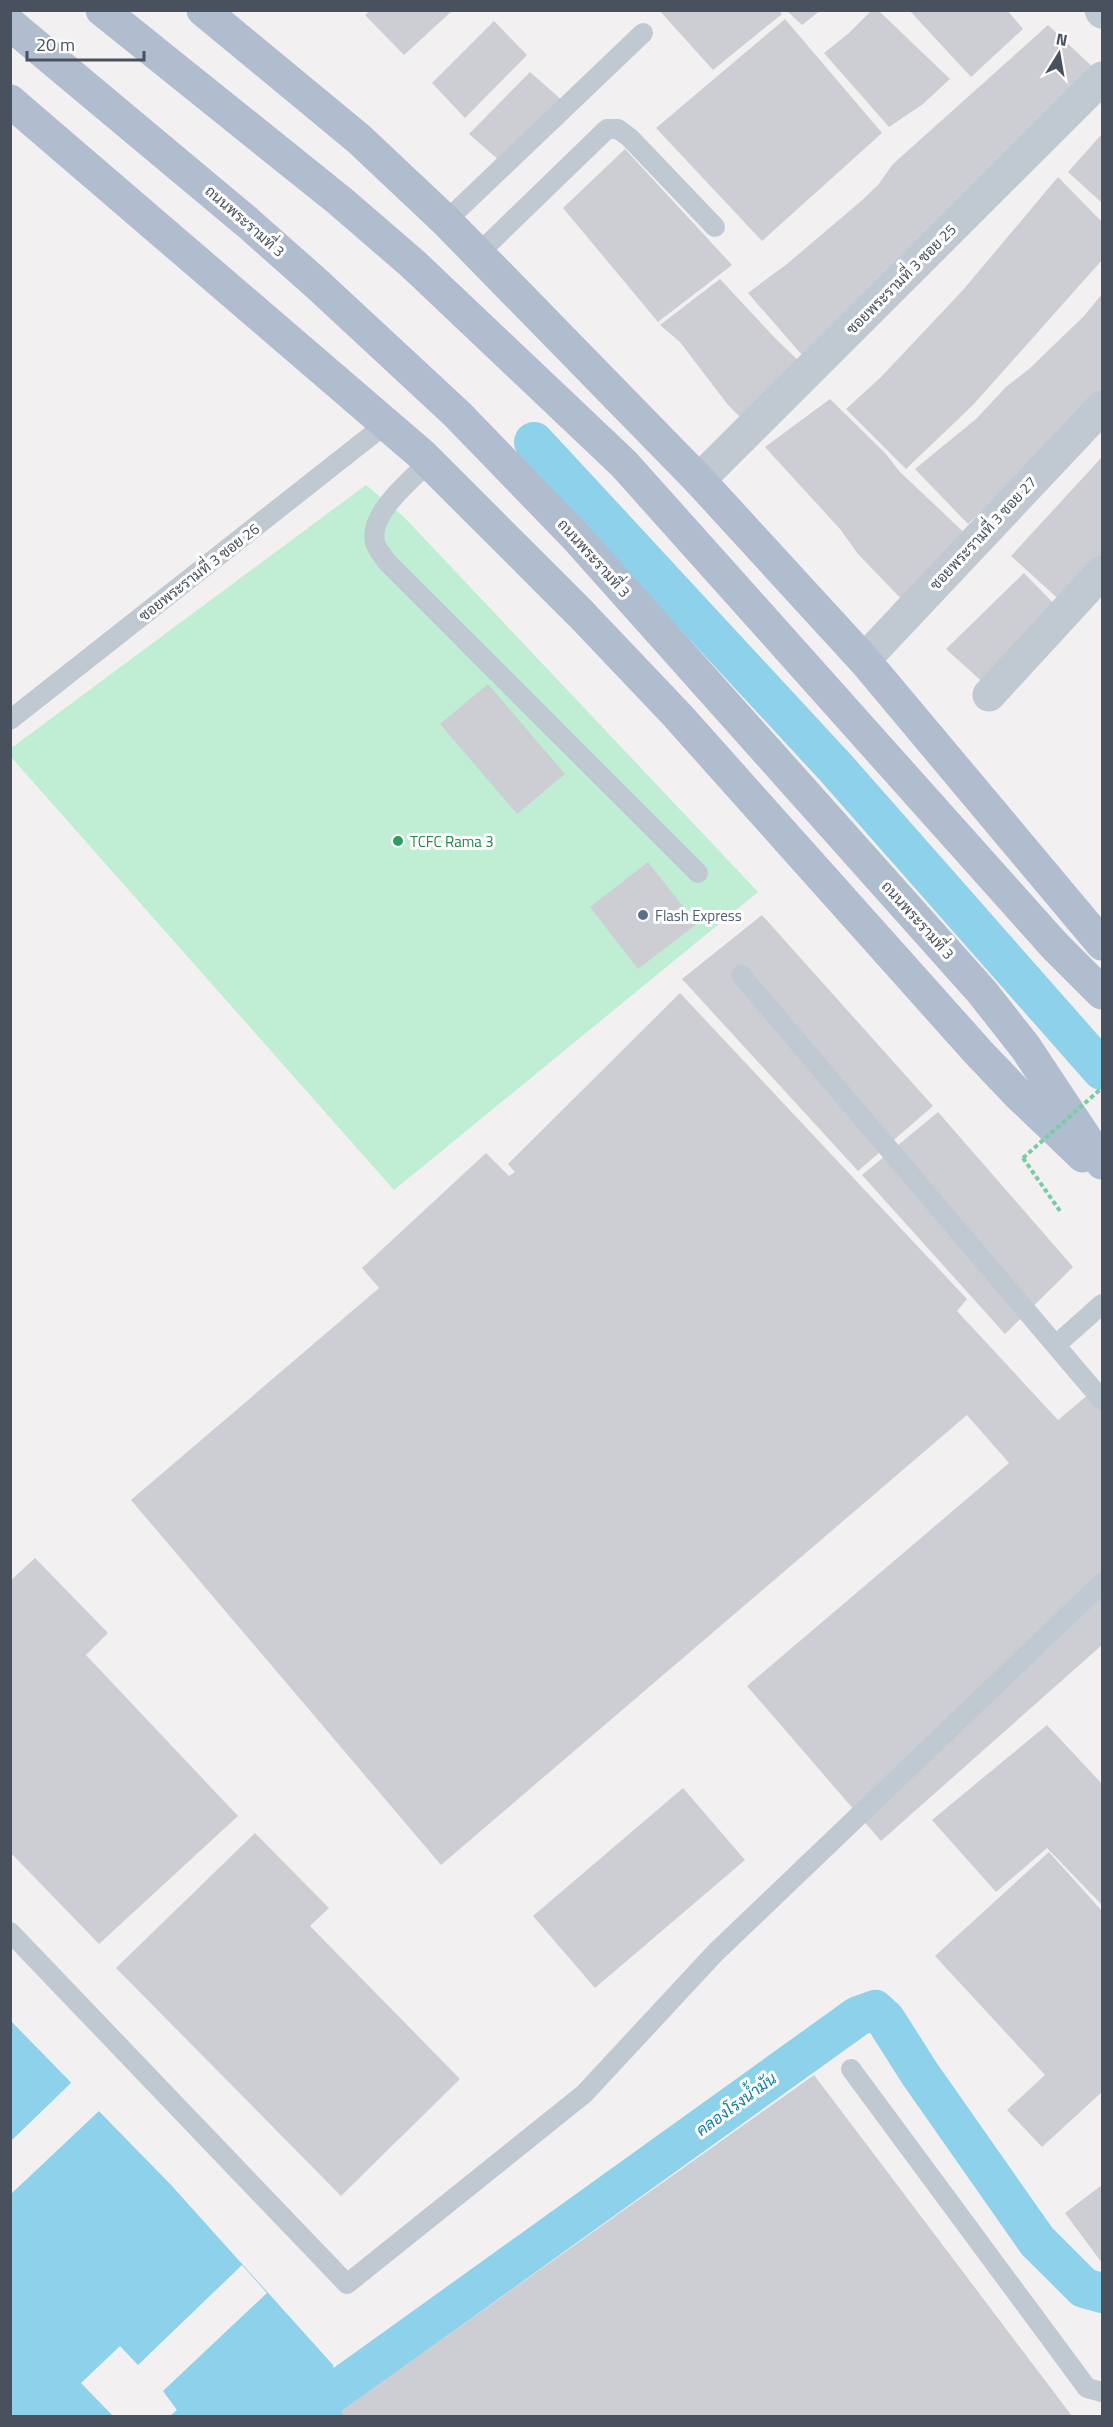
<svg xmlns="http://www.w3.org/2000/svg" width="1113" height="2427" font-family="'Titillium Web',Sarabun,sans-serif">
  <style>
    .pitch { fill: #bfeed4 }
    .water { fill: #8dd1ea }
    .pier { fill: #f2f0f0 }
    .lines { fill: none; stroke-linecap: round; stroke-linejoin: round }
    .canal { stroke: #8dd1ea; stroke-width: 40 }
    .building { fill: #cdced4 }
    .path { stroke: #78cca8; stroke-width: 4; stroke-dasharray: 4.5 3; stroke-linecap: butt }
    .lane { stroke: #c0c9d1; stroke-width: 20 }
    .street { stroke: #c0c9d1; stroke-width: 33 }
    .primary { stroke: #b0bdce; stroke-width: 33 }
    .path-bridge { stroke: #78cca8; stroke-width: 4; stroke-dasharray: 4.5 3; stroke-linecap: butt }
    .leisure-dot { fill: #2e9e5b; stroke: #fff; stroke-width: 2 }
    .service-dot { fill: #5c6f8a; stroke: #fff; stroke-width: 2 }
    .labels { text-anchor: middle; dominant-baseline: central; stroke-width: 6; stroke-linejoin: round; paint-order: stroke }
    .street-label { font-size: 15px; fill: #48515d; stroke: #fff }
    .leisure-label { font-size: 15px; fill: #27864d; stroke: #fff; text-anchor: start }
    .service-label { font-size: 15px; fill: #4e5e75; stroke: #fff; text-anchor: start }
    .water-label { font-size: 16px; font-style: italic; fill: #0f7ea8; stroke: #fff }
  </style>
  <rect width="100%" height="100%" fill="#f2f0f0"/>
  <path class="pitch" d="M 366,485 L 403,516 L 758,892 L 394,1190 L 11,757 L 10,749 Z"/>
  <path class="water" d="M 10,2020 L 172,2186 L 333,2365 L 341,2411 L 345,2416 L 11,2416 Z"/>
  <path class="pier" d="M 72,2082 L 99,2111 L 11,2194 L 11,2141 Z
    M 242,2265 L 267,2293 L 163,2391 L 177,2410 L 170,2416 L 113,2416 L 81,2383 L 120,2346 L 138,2365 Z"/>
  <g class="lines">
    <path class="canal" d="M 534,442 L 835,767 L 1102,1070
      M 301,2416 L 858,2016 L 875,2010 L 885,2019 L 920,2074 L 1037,2241 L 1084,2288 L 1102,2293"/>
  </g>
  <path class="building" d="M 370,10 L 453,10 L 404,55 L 365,15 Z
    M 659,10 L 778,10 L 782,14 L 713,70 Z
    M 786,10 L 821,10 L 802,25 Z
    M 872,10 L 878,10 L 950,79 L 923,104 L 889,127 L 824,53 L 849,33 Z
    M 909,10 L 1007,10 L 1023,29 L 971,77 Z
    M 785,19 L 882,133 L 762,241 L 656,128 Z
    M 494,21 L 527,55 L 465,118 L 432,83 Z
    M 1048,25 L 1099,73 L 808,362 L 748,293 L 787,264 L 860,202 L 878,185 L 893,164 Z
    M 530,72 L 564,102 L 501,162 L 469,134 Z
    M 1102,134 L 1102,203 L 1068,172 Z
    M 625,149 L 732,265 L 658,322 L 563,208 Z
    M 1058,177 L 1102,222 L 1102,260 L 973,405 L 906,469 L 846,409 L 881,377 L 963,290 Z
    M 720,279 L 775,338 L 807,369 L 747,424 L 728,405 L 680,342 L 660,325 Z
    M 1102,294 L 1102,397 L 968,524 L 915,469 L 976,419 L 1006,387 L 1029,369 L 1084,316 Z
    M 830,399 L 885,453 L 900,472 L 972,540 L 906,604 L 858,554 L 840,529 L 765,447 Z
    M 1102,457 L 1102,565 L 1065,605 L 1011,556 Z
    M 1024,573 L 1060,610 L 989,688 L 946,649 Z
    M 488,684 L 565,774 L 517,814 L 440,724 Z
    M 648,862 L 697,924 L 638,969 L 590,907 Z
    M 762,915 L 933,1106 L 858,1171 L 682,979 Z
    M 680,993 L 967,1299 L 957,1311 L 1058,1420 L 1102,1383 L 1102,1645 L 881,1841 L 747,1686 L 1009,1463 L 967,1415 L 441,1865 L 131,1500 L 379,1288 L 362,1268 L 486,1153 L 509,1176 L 515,1172 L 508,1164 Z
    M 938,1112 L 1073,1267 L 1005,1334 L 862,1175 Z
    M 35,1558 L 108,1633 L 86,1655 L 238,1816 L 99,1944 L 10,1852 L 10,1581 Z
    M 1047,1725 L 1102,1784 L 1102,1905 L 1047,1848 L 996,1892 L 932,1820 Z
    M 683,1788 L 745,1860 L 595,1988 L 533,1916 Z
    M 255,1833 L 329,1908 L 310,1926 L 460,2079 L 341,2196 L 116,1968 Z
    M 1049,1852 L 1102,1911 L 1102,2092 L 1042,2147 L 1007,2110 L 1045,2075 L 935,1956 Z
    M 814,2075 L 1072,2416 L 345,2416 L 341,2411 Z
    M 1102,2185 L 1102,2263 L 1065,2213 Z"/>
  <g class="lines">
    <path class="path" d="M 1023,1158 L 1060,1211"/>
    <path class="lane" d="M 446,221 L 643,33
      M 478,254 L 607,129 L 618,129 L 630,138 L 715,227
      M 429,462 C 411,480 368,514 375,542 C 376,548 383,556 387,562 L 698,873
      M 10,720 L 387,423
      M 741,975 L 1102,1400
      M 1056,1345 L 1102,1304
      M 10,1932 L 347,2284 L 584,2094 L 715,1953 L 1102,1583
      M 851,2069 L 1087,2388 L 1102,2392"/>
    <path class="street" d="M 1101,10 L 1102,12
      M 699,480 L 1102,78
      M 864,660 L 1102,407
      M 989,695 L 1102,572"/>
    <path class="primary" d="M 102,10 L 340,201 L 413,264 L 624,464 L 1054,945 L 1102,993
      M 203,10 L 359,139 L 446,221 L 699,480 L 864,660 L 1102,944
      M 10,24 L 247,222 L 317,284 L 457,414 L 576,537 L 982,992 L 1026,1048 L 1102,1163
      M 10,101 L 421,454 L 581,614 L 677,715 L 978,1052 L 1017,1093 L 1083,1156"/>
    <path class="path-bridge" d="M 1023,1158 L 1102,1088"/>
  </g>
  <circle class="leisure-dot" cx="398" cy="841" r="6"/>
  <circle class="service-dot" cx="643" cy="915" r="6"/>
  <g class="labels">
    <g class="street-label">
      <text transform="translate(245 221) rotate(41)">ถนนพระรามที่ 3</text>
      <text transform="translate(901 279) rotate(-45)">ซอยพระรามที่ 3 ซอย 25</text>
      <text transform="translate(983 533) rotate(-47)">ซอยพระรามที่ 3 ซอย 27</text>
      <text transform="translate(594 558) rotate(48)">ถนนพระรามที่ 3</text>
      <text transform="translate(199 572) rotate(-38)">ซอยพระรามที่ 3 ซอย 26</text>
      <text transform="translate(918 920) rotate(48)">ถนนพระรามที่ 3</text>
    </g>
    <g class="leisure-label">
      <text x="410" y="841">TCFC Rama 3</text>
    </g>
    <g class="service-label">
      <text x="655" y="915">Flash Express</text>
    </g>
    <g class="water-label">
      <text transform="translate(736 2104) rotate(-36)">คลองโรงน้ำมัน</text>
    </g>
  </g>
  <rect width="1113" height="2427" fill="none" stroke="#48515d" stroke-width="24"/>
  <g transform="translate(1059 54) rotate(11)" stroke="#ffffff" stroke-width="4.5" paint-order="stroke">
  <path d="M0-4.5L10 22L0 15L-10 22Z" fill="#48515d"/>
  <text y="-9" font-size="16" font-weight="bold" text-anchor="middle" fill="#48515d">N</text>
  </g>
  <path d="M27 51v9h117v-9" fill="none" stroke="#48515d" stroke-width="3"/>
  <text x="36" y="51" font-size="18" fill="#48515d" stroke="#ffffff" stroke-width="4.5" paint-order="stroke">20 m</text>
</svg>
